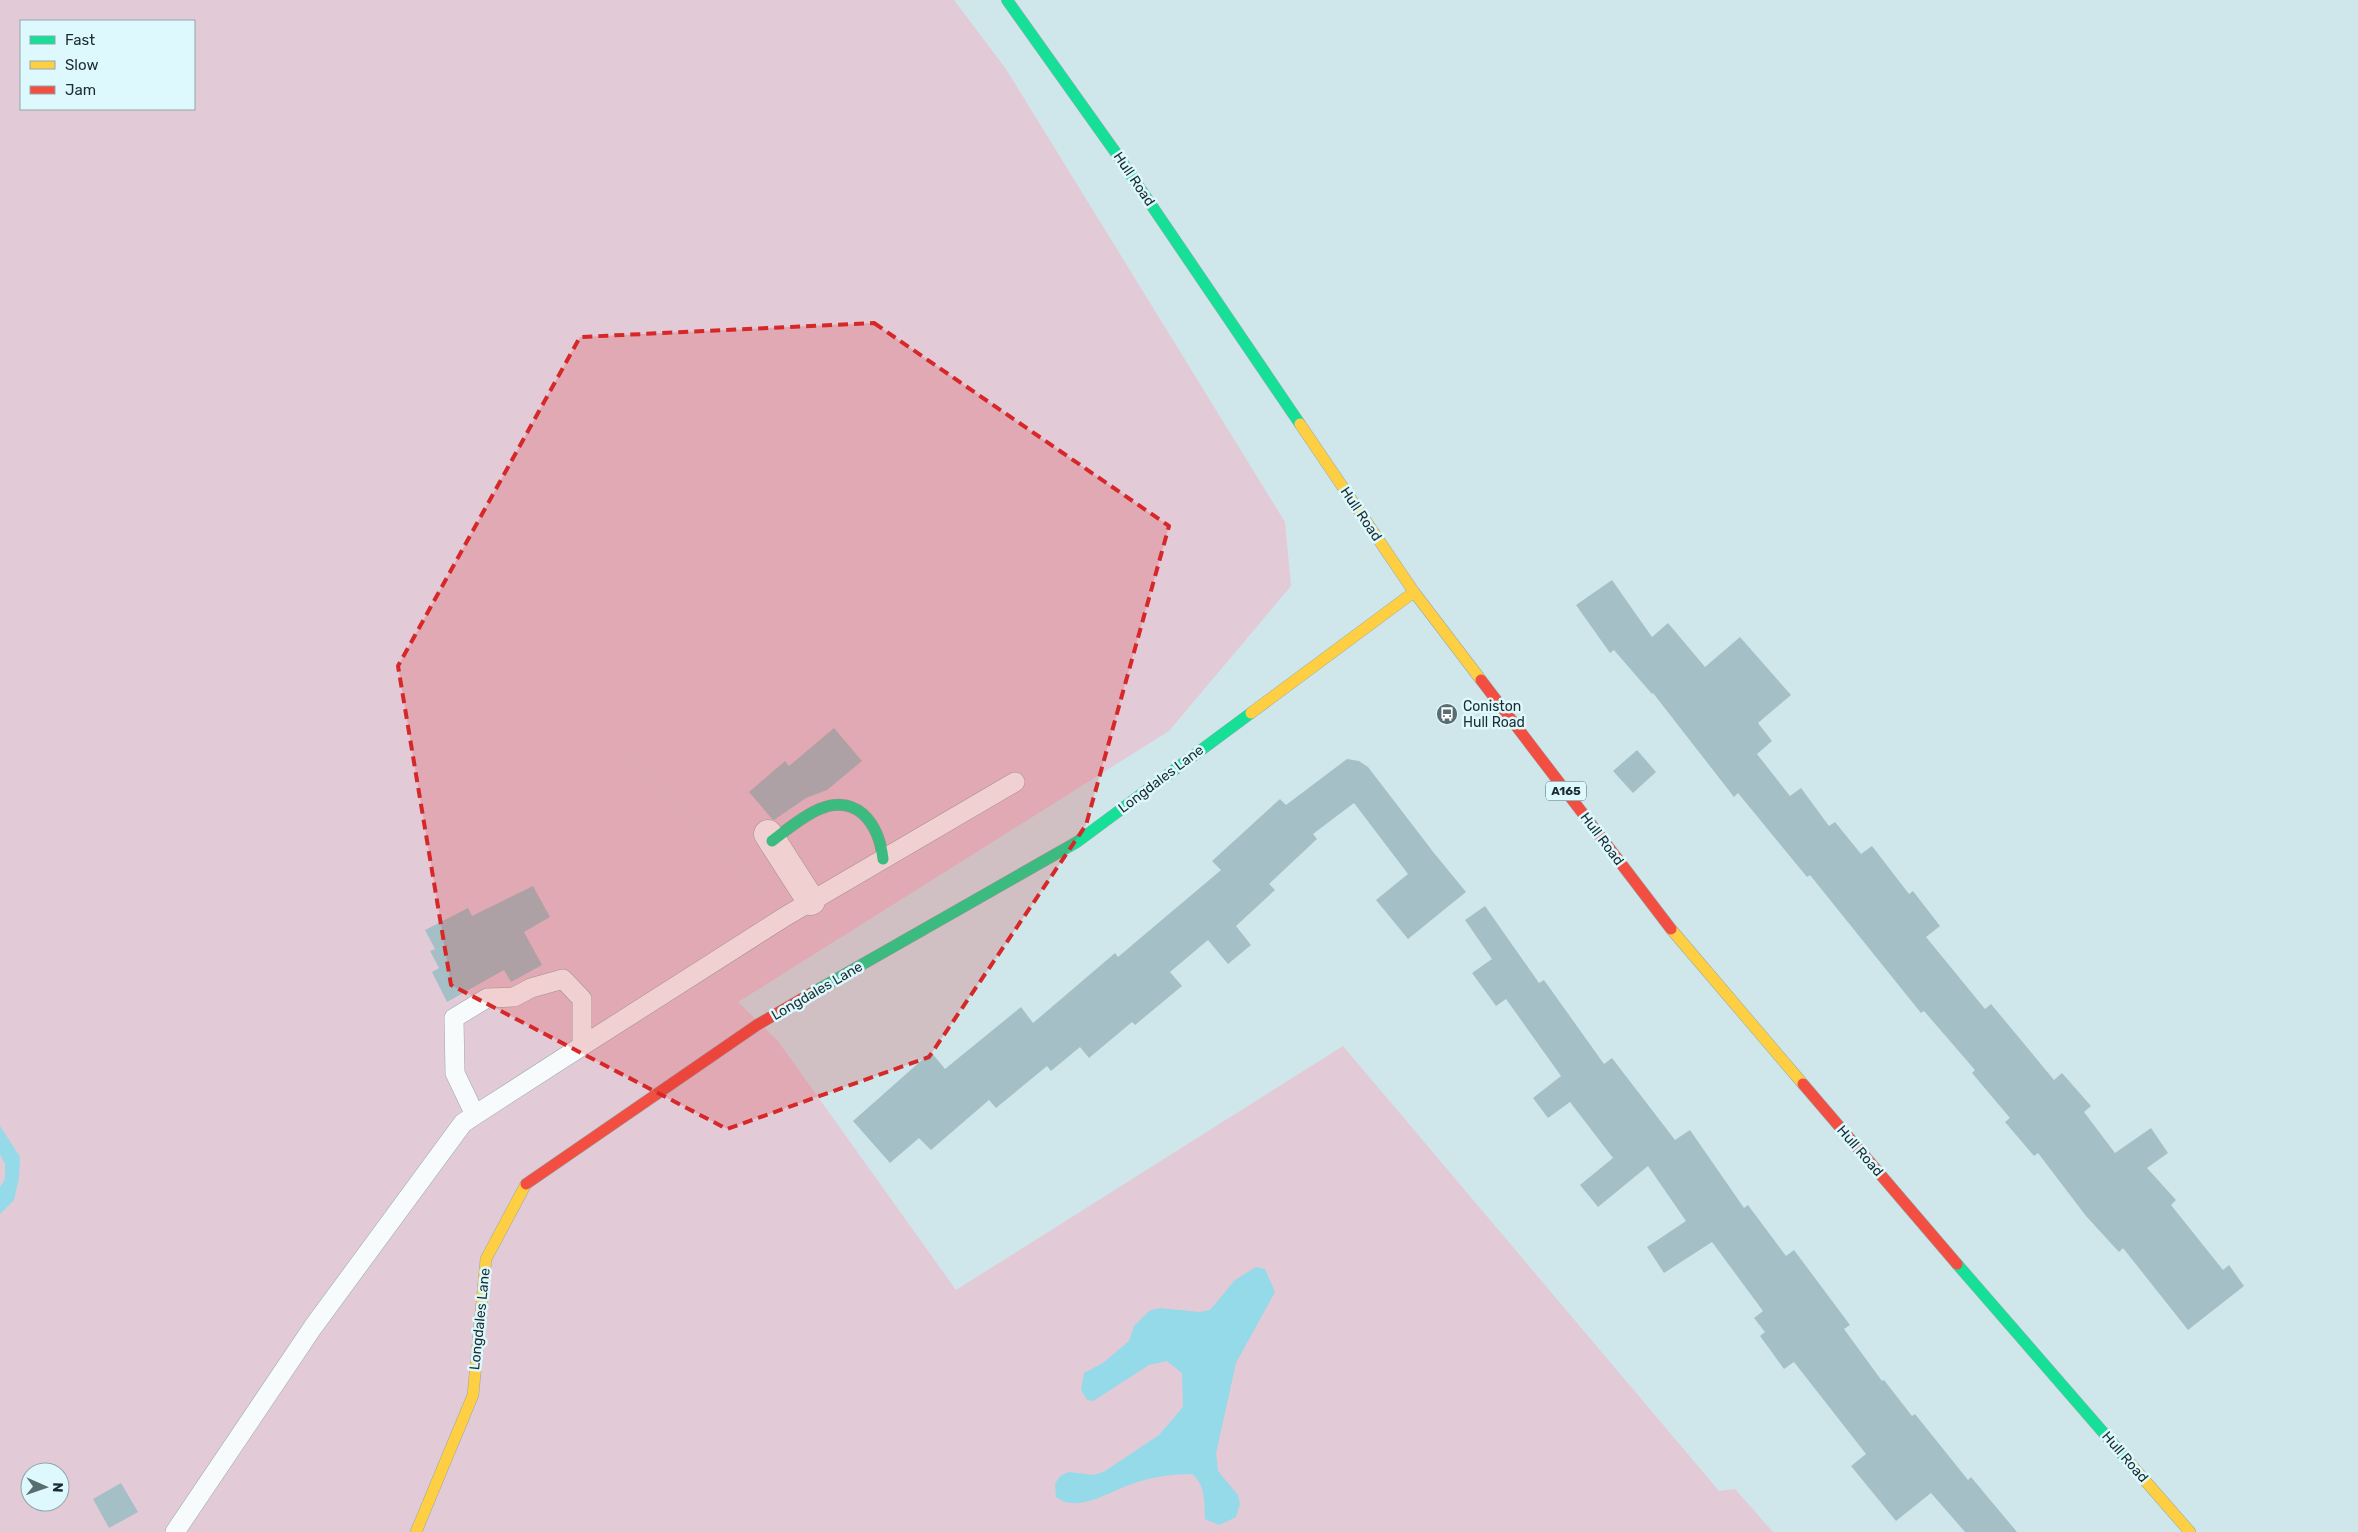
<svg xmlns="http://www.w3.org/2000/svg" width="2358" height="1532" font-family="Rubik,sans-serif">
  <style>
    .green { fill: #e3cad7; fill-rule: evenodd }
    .water { fill: #94dae8 }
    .building { fill: #a4c0c6 }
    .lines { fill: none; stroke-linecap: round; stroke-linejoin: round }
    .lane-casing { stroke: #96a9ac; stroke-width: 20 }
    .street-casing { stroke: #96a9ac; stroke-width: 29 }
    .fast-casing { stroke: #96a9ac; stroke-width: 12 }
    .slow-casing { stroke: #96a9ac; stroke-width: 12 }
    .jam-casing { stroke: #96a9ac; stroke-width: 12 }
    .path { stroke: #cbd3d4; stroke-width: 3; stroke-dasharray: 1 4; stroke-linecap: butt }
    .lane { stroke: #f8fbfc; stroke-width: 19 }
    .street { stroke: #f8fbfc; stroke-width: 28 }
    .fast { stroke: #16e098; stroke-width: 11 }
    .slow { stroke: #ffcf43; stroke-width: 11 }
    .jam { stroke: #f24e42; stroke-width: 11 }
    .marked { fill: #d62828; fill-opacity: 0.2; stroke: #d62828; stroke-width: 4; stroke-dasharray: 10 6; stroke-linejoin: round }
    .labels { text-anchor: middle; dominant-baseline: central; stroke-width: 5; stroke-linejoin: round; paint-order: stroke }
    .shield { fill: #def9fe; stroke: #556a6d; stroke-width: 1 }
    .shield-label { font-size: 12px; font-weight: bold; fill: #1a2c2f }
    .street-label { font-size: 14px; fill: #1a2c2f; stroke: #def9fe }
    .poi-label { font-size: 14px; fill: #1a2c2f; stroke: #def9fe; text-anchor: start }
  </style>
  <rect width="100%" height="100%" fill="#cfe7eb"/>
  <path class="green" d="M 0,0 L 954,0 L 1006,69 L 1285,522 L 1291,586 L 1169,731 L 738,1002 L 778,1041 L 956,1290 L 1343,1046 L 1719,1491 L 1735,1489 L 1773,1532 L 0,1532 ZM 21,21 L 194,21 L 194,109 L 21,109 ZM 30,1472 L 60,1472 L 60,1502 L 30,1502 Z"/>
  <path class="water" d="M 0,1126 L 20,1157 L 19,1178 L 14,1200 L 0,1214 L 0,1187 L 5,1179 L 5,1164 L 0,1154 Z
    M 1256,1267 L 1265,1269 L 1275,1292 L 1236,1363 L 1216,1453 L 1218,1471 L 1238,1495 L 1240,1504 L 1236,1517 L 1219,1525 L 1205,1519 C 1204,1503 1206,1485 1192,1474 C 1172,1474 1151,1477 1132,1484 C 1110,1491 1078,1514 1056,1497 L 1055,1484 L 1060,1476 L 1069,1472 L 1094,1475 L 1105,1471 L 1159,1435 L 1183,1407 L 1182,1373 L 1167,1361 L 1149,1365 L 1093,1401 L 1087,1400 L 1081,1390 L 1084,1373 L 1103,1363 L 1129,1341 L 1134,1326 L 1149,1311 L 1160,1308 L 1200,1312 L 1210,1310 L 1235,1280 Z"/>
  <path class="building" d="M 1612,580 L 1652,637 L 1668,623 L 1705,667 L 1740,637 L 1791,695 L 1758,723 L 1772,741 L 1757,754 L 1790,796 L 1801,788 L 1829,826 L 1835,822 L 1861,854 L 1872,846 L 1909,894 L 1913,891 L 1940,926 L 1926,937 L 1985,1009 L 1991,1004 L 2054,1080 L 2062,1073 L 2091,1106 L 2084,1112 L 2115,1153 L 2151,1128 L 2168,1153 L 2147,1168 L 2176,1200 L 2171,1205 L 2223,1270 L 2229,1265 L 2244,1286 L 2188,1330 L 2123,1248 L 2119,1252 L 2086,1216 L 2038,1153 L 2034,1156 L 2005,1122 L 2010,1118 L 1972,1073 L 1975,1070 L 1924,1011 L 1921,1013 L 1810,875 L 1807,877 L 1738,793 L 1734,797 L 1653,693 L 1652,694 L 1614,650 L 1610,653 L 1576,605 Z
    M 834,728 L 862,761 L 827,790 L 806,798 L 774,820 L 772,819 L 749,792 L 785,761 L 789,766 Z
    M 1637,750 L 1656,772 L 1633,793 L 1613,771 Z
    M 1347,759 L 1359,761 L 1368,767 L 1434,853 L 1466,892 L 1408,939 L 1376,900 L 1408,874 L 1354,803 L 1313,834 L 1317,839 L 1269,884 L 1275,890 L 1236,926 L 1251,945 L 1228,964 L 1208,940 L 1170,972 L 1182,986 L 1135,1025 L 1132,1022 L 1089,1058 L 1080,1047 L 1051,1071 L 1047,1066 L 996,1108 L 989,1100 L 931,1150 L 919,1138 L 890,1163 L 853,1121 L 931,1052 L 945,1069 L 1021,1007 L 1033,1023 L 1115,953 L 1118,957 L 1221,870 L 1212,861 L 1280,799 L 1286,805 Z
    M 533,886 L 550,917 L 524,932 L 542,965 L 511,982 L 504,970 L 447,1002 L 432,972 L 439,968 L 430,951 L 435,949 L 425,930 L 468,908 L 472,916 Z
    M 1485,906 L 1539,983 L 1544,980 L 1604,1064 L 1612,1058 L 1675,1140 L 1690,1130 L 1744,1208 L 1748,1205 L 1786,1256 L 1794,1250 L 1850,1325 L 1844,1329 L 1882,1381 L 1884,1380 L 1912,1416 L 1915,1414 L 1968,1480 L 1971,1477 L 2017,1532 L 1965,1532 L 1931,1493 L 1896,1521 L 1851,1466 L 1866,1454 L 1794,1362 L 1784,1369 L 1760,1336 L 1765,1332 L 1754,1318 L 1763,1311 L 1712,1242 L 1664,1273 L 1647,1247 L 1686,1221 L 1648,1166 L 1598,1207 L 1580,1185 L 1613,1158 L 1570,1102 L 1548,1118 L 1533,1098 L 1561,1076 L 1506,999 L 1496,1006 L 1472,973 L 1492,959 L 1465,920 Z
    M 121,1483 L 138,1512 L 109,1528 L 93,1499 Z"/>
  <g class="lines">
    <g class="lane-casing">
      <path id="lane" d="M 582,1046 L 786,916 L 1015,782
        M 175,1532 L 313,1327 L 463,1123 L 475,1115 L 582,1046 L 582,999 L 563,979 L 531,988 L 514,997 L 487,998 L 454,1018 L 455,1073 L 475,1115"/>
    </g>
    <g class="street-casing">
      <path id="street" d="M 768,834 L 811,901"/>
    </g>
    <g class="fast-casing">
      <path id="fast" d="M 1007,0 L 1116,153 L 1300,424
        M 772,841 C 796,823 833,788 863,814 C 876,826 881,842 883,859
        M 812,993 L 1077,842 L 1251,713
        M 1957,1264 L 2128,1461"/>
    </g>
    <g class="slow-casing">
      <path id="slow" d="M 1300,424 L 1414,592 L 1481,680
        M 1251,713 L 1414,592
        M 1671,929 L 1803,1084
        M 2128,1461 L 2190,1532
        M 416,1532 L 473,1395 L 486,1259 L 526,1184"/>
    </g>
    <g class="jam-casing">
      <path id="jam" d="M 1481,680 L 1671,929
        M 1803,1084 L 1957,1264
        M 526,1184 L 757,1025 L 812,993"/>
    </g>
    <path class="path" d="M 616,750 L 767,898
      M 811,932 L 823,934"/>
    <use href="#lane" class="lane"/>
    <use href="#street" class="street"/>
    <use href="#fast" class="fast"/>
    <use href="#slow" class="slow"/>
    <use href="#jam" class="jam"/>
  </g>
  <path class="marked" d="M 874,323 L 1169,526 L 1086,825 L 929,1057 L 727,1129 L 451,985 L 398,666 L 580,337 Z"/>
  <defs>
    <g id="bus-disc" transform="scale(1.125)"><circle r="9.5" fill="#596d71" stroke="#def9fe"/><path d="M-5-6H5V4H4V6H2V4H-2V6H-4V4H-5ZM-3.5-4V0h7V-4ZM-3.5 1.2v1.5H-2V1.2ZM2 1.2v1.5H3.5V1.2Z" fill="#fff"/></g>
  </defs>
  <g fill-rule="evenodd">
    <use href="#bus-disc" x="1447" y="714"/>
  </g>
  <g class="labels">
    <rect class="shield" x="1546" y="781.5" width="40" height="19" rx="4"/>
    <g class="shield-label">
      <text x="1566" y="791">A165</text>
    </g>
    <g class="street-label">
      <text transform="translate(1134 179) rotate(56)">Hull Road</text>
      <text transform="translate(1361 514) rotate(56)">Hull Road</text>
      <text transform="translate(1161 779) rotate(-37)">Longdales Lane</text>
      <text transform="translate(1602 839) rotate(53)">Hull Road</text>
      <text transform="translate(817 991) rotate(-30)">Longdales Lane</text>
      <text transform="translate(1860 1151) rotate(49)">Hull Road</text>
      <text transform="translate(480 1319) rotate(-84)">Longdales Lane</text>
      <text transform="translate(2125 1457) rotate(49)">Hull Road</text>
    </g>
    <g class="poi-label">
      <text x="1463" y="706">Coniston<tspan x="1463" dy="16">Hull Road</tspan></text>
    </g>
  </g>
  <rect x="20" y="20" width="175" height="90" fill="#def9fe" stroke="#90a7ab"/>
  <rect x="30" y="36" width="25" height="8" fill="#16e098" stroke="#90a7ab"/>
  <text x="65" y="45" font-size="15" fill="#1a2c2f">Fast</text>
  <rect x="30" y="61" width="25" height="8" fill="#ffcf43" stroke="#90a7ab"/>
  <text x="65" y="70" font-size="15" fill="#1a2c2f">Slow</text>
  <rect x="30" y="86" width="25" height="8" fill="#f24e42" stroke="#90a7ab"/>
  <text x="65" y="95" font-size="15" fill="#1a2c2f">Jam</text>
  <g transform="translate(45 1487) rotate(92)"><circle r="24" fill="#def9fe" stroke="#90a7ab"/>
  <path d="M0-4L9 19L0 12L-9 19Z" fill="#596d71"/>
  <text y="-8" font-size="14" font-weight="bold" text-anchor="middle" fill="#1a2c2f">N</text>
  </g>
</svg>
